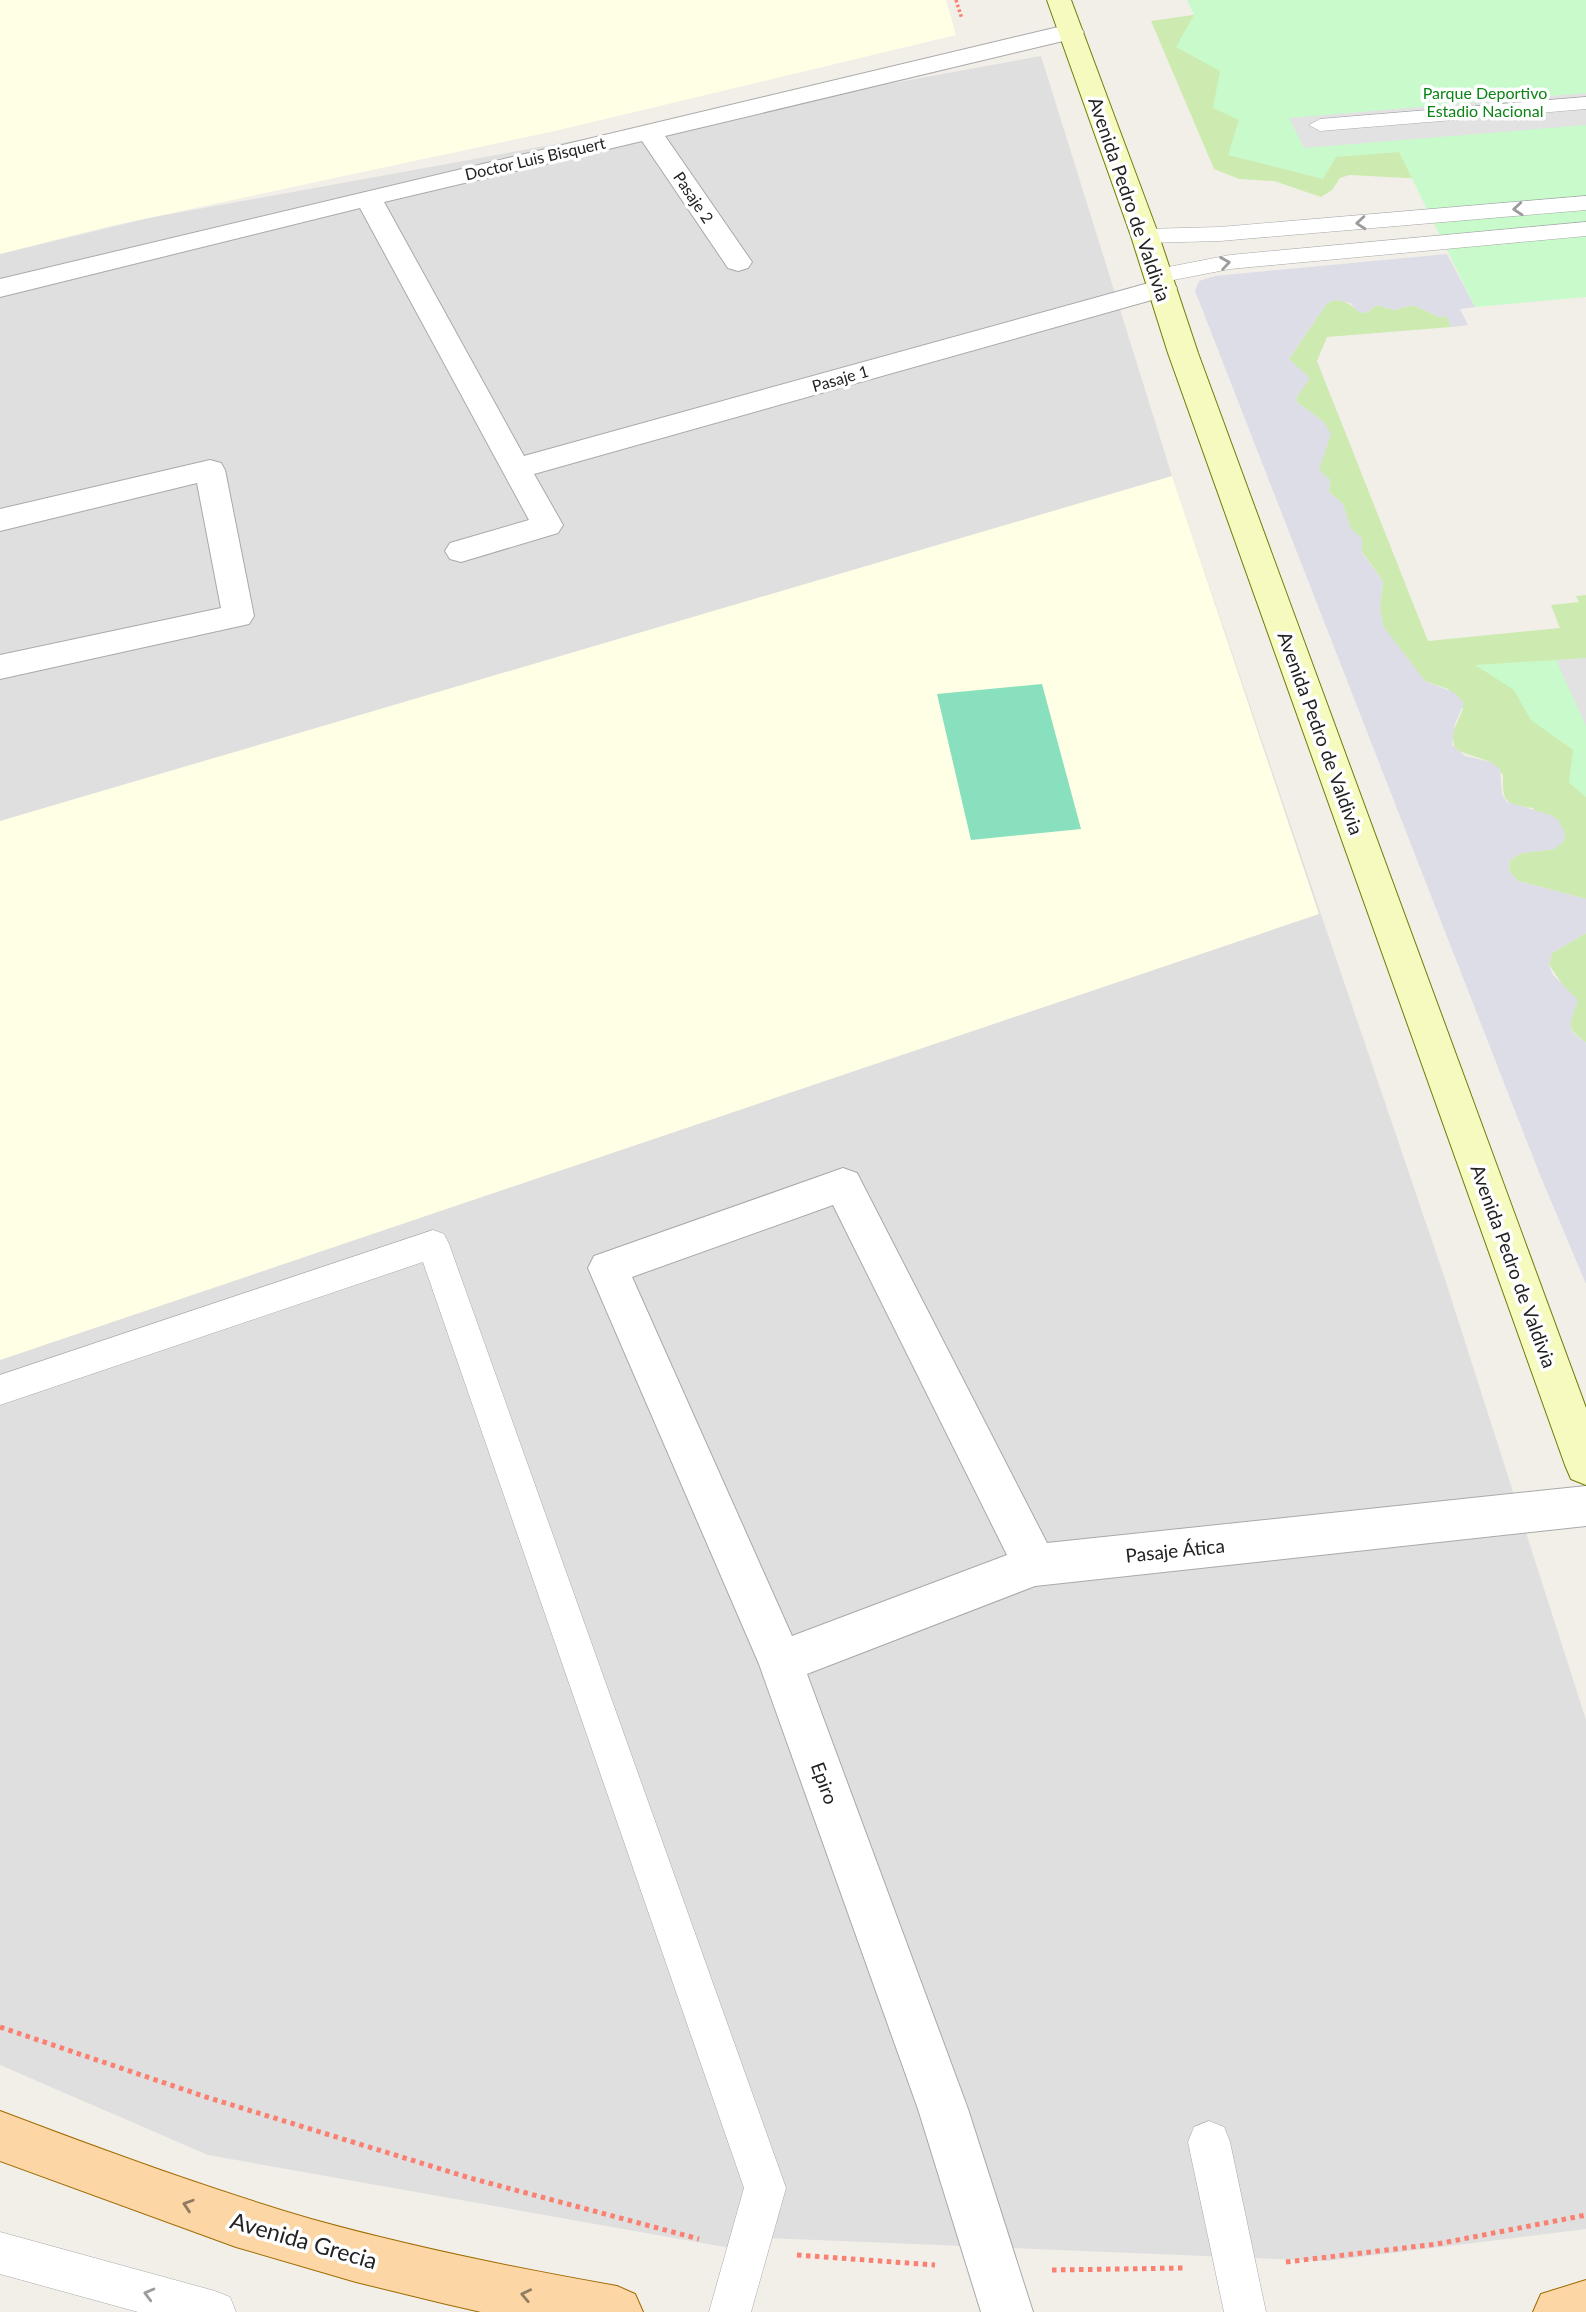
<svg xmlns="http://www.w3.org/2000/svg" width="1586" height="2312" font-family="Lato,sans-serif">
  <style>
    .residential { fill: #e0dfdf }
    .education { fill: #ffffe5 }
    .grass { fill: #cdebb0 }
    .park { fill: #c8facc }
    .pitch { fill: #88e0be }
    .parking { fill: #e2e2e2 }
    .plaza { fill: #dddde8 }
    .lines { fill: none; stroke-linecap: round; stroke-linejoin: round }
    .lane-casing { stroke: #a9a9a9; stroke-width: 1 }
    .street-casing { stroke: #a9a9a9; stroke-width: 2 }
    .secondary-casing { stroke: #707d05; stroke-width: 2 }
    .primary-casing { stroke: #a06b00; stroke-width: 2 }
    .path-far1 { stroke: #fa8072; stroke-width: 3.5; stroke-dasharray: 2.5 2.5; stroke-linecap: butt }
    .path { stroke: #fa8072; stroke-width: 5; stroke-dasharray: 4.5 4.5; stroke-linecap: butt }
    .lane { fill: #fff; fill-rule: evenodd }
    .street { fill: #fff; fill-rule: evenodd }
    .secondary { fill: #f7fabf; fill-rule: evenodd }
    .primary { fill: #fcd6a4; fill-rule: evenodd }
    .oneway { stroke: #9c9c9c }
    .oneway2 { stroke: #8f7c63 }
    .labels { text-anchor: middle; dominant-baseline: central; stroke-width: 7; stroke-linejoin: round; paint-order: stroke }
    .far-park-label { font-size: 16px; fill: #0c8416; stroke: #fff }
    .far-street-label { font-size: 16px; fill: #222; stroke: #fff }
    .street-label { font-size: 19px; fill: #222; stroke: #fff }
    .near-street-label { font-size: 23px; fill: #222; stroke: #fff }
  </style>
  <rect width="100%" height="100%" fill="#f2efe9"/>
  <path class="residential" d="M 1041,56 L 1172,476 L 1444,1276 L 1586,1720 L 1586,2229 L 1327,2261 L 767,2238 L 747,2251 L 208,2155 L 0,2065 L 0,254 L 149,218 Z"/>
  <path class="education" d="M 0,0 L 946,0 L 956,35 L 555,131 L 106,227 L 0,254 Z
    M 1172,476 L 1319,914 L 0,1360 L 0,821 Z"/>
  <path class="grass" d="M 1262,5 L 1586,125 L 1536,185 L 1350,175 L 1340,178 L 1332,190 L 1321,197 L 1274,181 L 1239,179 L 1214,169 L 1151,21 Z
    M 1335,300 C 1349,300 1353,310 1366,313 L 1377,305 L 1394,310 L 1413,305 L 1439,317 L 1447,316 L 1451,327 L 1327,337 L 1317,361 L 1428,641 L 1560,628 L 1551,605 L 1579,602 L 1576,596 L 1586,595 L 1586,658 L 1557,660 L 1586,726 L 1586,899 L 1518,881 L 1509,871 L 1510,860 L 1522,853 L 1555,849 L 1533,808 C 1505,805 1502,802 1503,775 L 1491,762 L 1455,750 L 1452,734 L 1463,709 L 1448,689 L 1425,681 L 1393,643 L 1383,626 L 1380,608 L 1383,581 L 1362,552 L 1362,538 L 1351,530 L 1343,504 L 1329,492 L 1330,480 L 1319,470 L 1325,445 L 1324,422 L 1298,403 L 1296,398 L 1309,378 L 1289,359 L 1327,303 Z
    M 1586,933 L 1586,1043 L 1573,1032 L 1570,1024 L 1572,1016 L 1561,983 L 1549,964 L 1552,953 Z"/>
  <path class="park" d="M 1187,0 L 1586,0 L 1586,297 L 1475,307 L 1399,152 L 1336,157 L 1323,179 L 1228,155 L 1239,120 L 1213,108 L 1220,71 L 1176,47 L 1194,15 Z
    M 1586,658 L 1586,797 L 1569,783 L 1573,750 L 1531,720 L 1514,690 L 1475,665 Z"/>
  <path class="pitch" d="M 1042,684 L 1081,829 L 971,840 L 937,694 Z"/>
  <path class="parking" d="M 1586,93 L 1586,125 L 1304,148 L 1289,118 Z
    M 1586,658 L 1586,726 L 1556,660 Z"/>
  <path class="plaza" d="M 1447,254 L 1475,307 L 1460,309 L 1468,325 L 1451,327 L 1446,316 L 1439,317 L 1413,305 L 1394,310 L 1377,305 L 1366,313 L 1359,312 L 1350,303 L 1335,300 L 1327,303 L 1289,359 L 1310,378 L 1296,398 L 1298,403 L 1324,422 L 1331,434 L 1319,470 L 1330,480 L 1329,492 L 1343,504 L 1351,529 L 1362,538 L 1362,553 L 1383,581 L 1380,608 L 1383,626 L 1425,681 L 1455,693 L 1464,703 L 1455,724 L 1452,745 L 1465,756 L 1491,762 L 1500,769 L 1502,794 L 1507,802 L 1551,815 L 1559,821 L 1565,834 L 1565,840 L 1555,849 L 1522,853 L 1510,860 L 1509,871 L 1518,881 L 1586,899 L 1586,933 L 1552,953 L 1549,964 L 1553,975 L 1578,1000 L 1570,1024 L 1573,1033 L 1586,1043 L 1586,1284 L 1540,1175 L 1195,291 L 1199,281 L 1215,276 Z"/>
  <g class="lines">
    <g class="lane-casing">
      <path id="lane" d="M 1586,97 L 1586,109 L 1320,131 L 1309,125 L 1320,119 Z
        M 1586,196 L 1586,210 L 1220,241 L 1145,243 L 1134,236 L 1145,229 L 1220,227 Z
        M 1586,222 L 1586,236 L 1230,269 L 1158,283 L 1150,281 L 1147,276 L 1150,271 L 1158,269 L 1230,255 Z
        M 433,1230 L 444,1234 L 449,1244 L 786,2188 L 751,2312 L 709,2312 L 744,2188 L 423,1262 L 0,1405 L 0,1375 Z
        M 1209,2121 L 1224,2127 L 1230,2142 L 1266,2312 L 1224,2312 L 1188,2142 L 1194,2127 Z
        M 0,2232 L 215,2291 L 230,2297 L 236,2312 L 138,2312 L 0,2274 Z"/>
    </g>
    <g class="street-casing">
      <path id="street" d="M 1071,24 L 1080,27 L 1084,32 L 1080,37 L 665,136 L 752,262 L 748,268 L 738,271 L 728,268 L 642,141 L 384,202 L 524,456 L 1163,279 L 1173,282 L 1177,288 L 1173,294 L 534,474 L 563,525 L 558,533 L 461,562 L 450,559 L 445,551 L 450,543 L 529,520 L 360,208 L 0,297 L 0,279 Z
        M 210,460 L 221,463 L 225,470 L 254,616 L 249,624 L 0,679 L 0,655 L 221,608 L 197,483 L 0,531 L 0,509 Z
        M 843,1168 L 857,1173 L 1047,1543 L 1586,1486 L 1586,1526 L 1035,1586 L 807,1674 L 968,2109 L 1033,2312 L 981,2312 L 918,2109 L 759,1664 L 588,1268 L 594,1256 ZM 833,1205 L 1007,1555 L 792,1636 L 632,1277 Z"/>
    </g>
    <g class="secondary-casing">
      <path id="secondary" d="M 1047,0 L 1071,0 L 1159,236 L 1198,353 L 1586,1408 L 1586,1485 L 1571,1479 L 1565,1465 L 1168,353 L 1131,236 Z"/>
    </g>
    <g class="primary-casing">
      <path id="primary" d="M 0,2111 C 103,2150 206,2188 311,2219 C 412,2247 514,2268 617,2286 L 635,2294 L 643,2312 L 481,2312 L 442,2303 L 356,2282 L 236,2247 L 0,2161 Z
        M 1586,2280 L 1586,2312 L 1533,2312 L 1541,2294 Z"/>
    </g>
    <path class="path-far1" d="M 956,0 L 962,19"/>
    <path class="path" d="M 0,2027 L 206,2097 L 470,2178 L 699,2239
      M 797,2255 L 935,2265
      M 1286,2262 L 1437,2244 L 1586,2215
      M 1052,2270 L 1183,2268"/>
    <use href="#lane" class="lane"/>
    <use href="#street" class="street"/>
    <use href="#secondary" class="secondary"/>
    <use href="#primary" class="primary"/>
  </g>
  <defs><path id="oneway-chevron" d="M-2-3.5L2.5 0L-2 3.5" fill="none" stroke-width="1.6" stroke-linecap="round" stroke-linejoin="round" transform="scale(1.75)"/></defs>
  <g class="oneway">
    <use href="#oneway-chevron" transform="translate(1518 209) rotate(175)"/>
    <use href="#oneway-chevron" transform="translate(1361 223) rotate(175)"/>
    <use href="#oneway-chevron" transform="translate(1225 263) rotate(-9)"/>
    <use href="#oneway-chevron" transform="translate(149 2294) rotate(-165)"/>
  </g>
  <g class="oneway2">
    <use href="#oneway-chevron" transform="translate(188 2205) rotate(-162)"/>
    <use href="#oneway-chevron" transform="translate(526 2295) rotate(-168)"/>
  </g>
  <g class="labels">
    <g class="far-park-label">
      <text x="1485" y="92">Parque Deportivo<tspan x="1485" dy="18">Estadio Nacional</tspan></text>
    </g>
    <g class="far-street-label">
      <text transform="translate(535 158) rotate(-13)">Doctor Luis Bisquert</text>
      <text transform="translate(694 197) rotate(56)">Pasaje 2</text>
      <text transform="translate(840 378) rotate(-16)">Pasaje 1</text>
    </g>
    <g class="street-label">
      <text transform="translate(1130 199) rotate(71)">Avenida Pedro de Valdivia</text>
      <text transform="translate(1321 733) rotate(70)">Avenida Pedro de Valdivia</text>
      <text transform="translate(1514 1266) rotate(70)">Avenida Pedro de Valdivia</text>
      <text transform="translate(1175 1550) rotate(-6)">Pasaje Ática</text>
      <text transform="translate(825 1783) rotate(70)">Epiro</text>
    </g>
    <g class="near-street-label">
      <text transform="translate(304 2240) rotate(16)">Avenida Grecia</text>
    </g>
  </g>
</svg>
